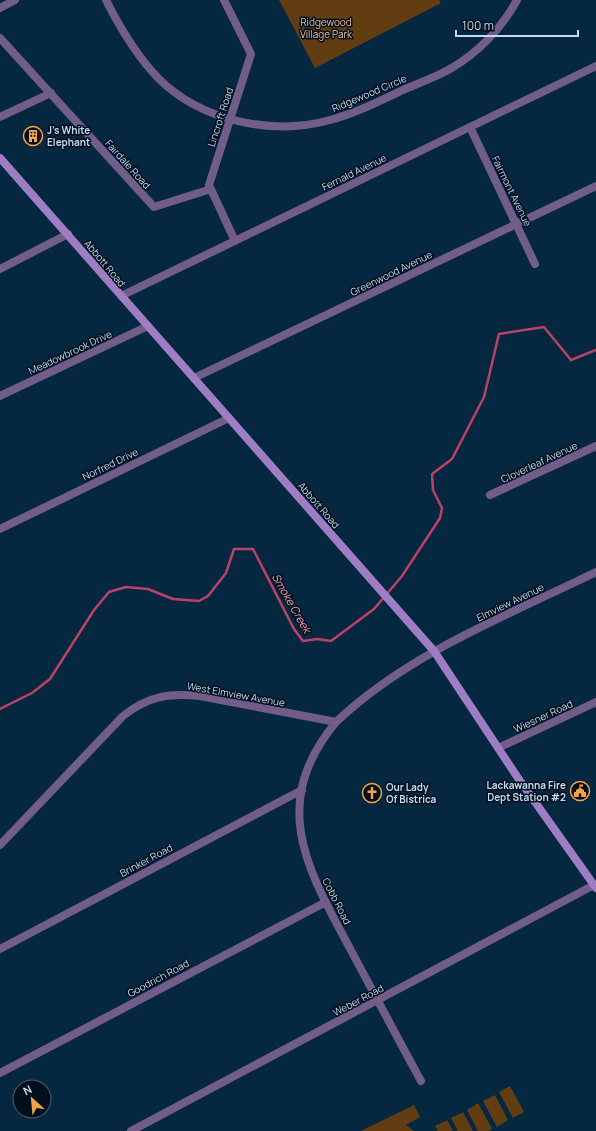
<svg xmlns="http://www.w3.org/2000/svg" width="596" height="1131" font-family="Manrope,sans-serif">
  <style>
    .green { fill: #633d12 }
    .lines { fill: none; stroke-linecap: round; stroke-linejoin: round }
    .stream { stroke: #bc4166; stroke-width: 2.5 }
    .street { stroke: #725d89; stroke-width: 8 }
    .secondary { stroke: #9e7dc3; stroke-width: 8 }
    .labels { text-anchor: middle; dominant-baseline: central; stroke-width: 3; stroke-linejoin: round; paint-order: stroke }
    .park-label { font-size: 10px; fill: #f0c398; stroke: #010f1d }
    .street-label { font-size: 10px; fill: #c4dbef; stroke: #010f1d }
    .poi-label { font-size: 10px; font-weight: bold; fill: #c4dbef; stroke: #010f1d; text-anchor: start }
    .water-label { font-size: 11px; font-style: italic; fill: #fd9fb4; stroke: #010f1d }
  </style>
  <rect width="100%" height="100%" fill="#052740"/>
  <path class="green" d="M 279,0 L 439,0 L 441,3 L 315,68 Z
    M 510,1086 L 524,1112 L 513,1118 L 499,1092 Z
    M 495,1095 L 508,1120 L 497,1127 L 483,1101 Z
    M 478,1103 L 492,1129 L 488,1131 L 478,1131 L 467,1110 Z
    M 414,1105 L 420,1117 L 406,1125 L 414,1131 L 361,1131 Z
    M 463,1112 L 473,1131 L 458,1131 L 451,1118 Z
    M 447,1120 L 453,1131 L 438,1131 L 435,1126 Z"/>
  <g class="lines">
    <path class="stream" d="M 0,709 L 32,693 L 50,679 L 94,610 L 109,592 L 126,587 L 148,589 L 173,599 L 199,601 L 208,596 L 226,573 L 234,549 L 253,549 L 294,629 L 303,641 L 317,639 L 331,641 L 374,609 L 402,576 L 440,518 L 442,508 L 433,490 L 432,474 L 452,459 L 484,397 L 499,334 L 544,327 L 571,360 L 596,350"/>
    <path class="street" d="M 106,0 C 120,28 136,55 158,78 C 201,121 272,136 330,120 C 356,113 380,101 403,90 C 419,83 436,77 450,69 C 478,53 502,28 517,0
      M 224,0 L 251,54 L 209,185 L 235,241
      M 0,8 L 15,0
      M 0,38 L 154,207 L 211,189
      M 0,117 L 51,93
      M 470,127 L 535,264
      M 0,269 L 68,234
      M 121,296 L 596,66
      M 194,378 L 596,186
      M 0,396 L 148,326
      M 490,495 L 596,446
      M 0,529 L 229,418
      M 336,722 C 266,807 310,873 354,956 C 376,997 398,1039 421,1081
      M 498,748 L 596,702
      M 0,845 L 123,716 C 148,696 169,693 200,696 L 336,722 C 409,653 506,616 596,572
      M 0,949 L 302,790
      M 0,1073 L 326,902
      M 131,1131 L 594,885"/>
    <path class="secondary" d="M 0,158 L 434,651 L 518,778 L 596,888"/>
  </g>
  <defs>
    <g id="building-ring" transform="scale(1)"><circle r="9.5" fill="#010f1d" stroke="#f5a346" stroke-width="1.5"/><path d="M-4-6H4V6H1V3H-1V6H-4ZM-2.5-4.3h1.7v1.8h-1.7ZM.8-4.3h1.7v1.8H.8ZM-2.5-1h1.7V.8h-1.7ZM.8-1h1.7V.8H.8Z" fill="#f5a346"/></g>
    <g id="civic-ring" transform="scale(1)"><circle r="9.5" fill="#010f1d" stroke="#f5a346" stroke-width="1.5"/><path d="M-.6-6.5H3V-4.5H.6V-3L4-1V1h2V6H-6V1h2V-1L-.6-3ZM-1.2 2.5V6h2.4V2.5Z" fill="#f5a346"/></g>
    <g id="church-ring" transform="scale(1)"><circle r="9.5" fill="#010f1d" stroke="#f5a346" stroke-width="1.5"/><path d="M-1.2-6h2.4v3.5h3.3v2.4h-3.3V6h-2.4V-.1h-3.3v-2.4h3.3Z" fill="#f5a346"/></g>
  </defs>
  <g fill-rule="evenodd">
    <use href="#building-ring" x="33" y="136"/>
    <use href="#civic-ring" x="580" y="791"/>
    <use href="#church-ring" x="372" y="793"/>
  </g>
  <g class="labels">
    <g class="park-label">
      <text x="326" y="22">Ridgewood<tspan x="326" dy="12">Village Park</tspan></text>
    </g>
    <g class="street-label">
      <text transform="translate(369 93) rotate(-23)">Ridgewood Circle</text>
      <text transform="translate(220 117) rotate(-72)">Lincroft Road</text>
      <text transform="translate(128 164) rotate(48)">Fairdale Road</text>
      <text transform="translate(354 172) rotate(-26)">Fernald Avenue</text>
      <text transform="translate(512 191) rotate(64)">Fairmont Avenue</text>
      <text transform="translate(105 263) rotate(50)">Abbott Road</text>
      <text transform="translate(391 273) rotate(-26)">Greenwood Avenue</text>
      <text transform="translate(70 352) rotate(-25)">Meadowbrook Drive</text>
      <text transform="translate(539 462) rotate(-25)">Cloverleaf Avenue</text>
      <text transform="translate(110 464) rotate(-26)">Norfred Drive</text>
      <text transform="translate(319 505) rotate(49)">Abbott Road</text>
      <text transform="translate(510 602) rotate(-26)">Elmview Avenue</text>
      <text transform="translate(236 694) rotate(10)">West Elmview Avenue</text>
      <text transform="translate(543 716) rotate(-25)">Wiesner Road</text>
      <text transform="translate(146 860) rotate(-28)">Brinker Road</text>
      <text transform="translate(337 901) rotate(63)">Cobb Road</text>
      <text transform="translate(158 978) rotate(-28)">Goodrich Road</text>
      <text transform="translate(358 1000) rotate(-28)">Weber Road</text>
    </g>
    <g class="poi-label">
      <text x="47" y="130">J's White<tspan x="47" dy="12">Elephant</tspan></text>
      <text x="566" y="785" text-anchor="end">Lackawanna Fire<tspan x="566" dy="12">Dept Station #2</tspan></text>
      <text x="386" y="787">Our Lady<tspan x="386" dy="12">Of Bistrica</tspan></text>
    </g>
    <g class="water-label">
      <text transform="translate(292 603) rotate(60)">Smoke Creek</text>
    </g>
  </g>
  <g transform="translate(32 1099) rotate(333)"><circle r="19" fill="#010f1d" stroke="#4f6171"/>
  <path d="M0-3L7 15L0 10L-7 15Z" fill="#f5a346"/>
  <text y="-6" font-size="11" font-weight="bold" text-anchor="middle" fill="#c4dbef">N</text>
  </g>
  <path d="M456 30v6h122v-6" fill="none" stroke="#c4dbef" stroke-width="2"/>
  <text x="462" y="30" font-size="12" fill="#c4dbef" stroke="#010f1d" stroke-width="3" paint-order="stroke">100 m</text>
</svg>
